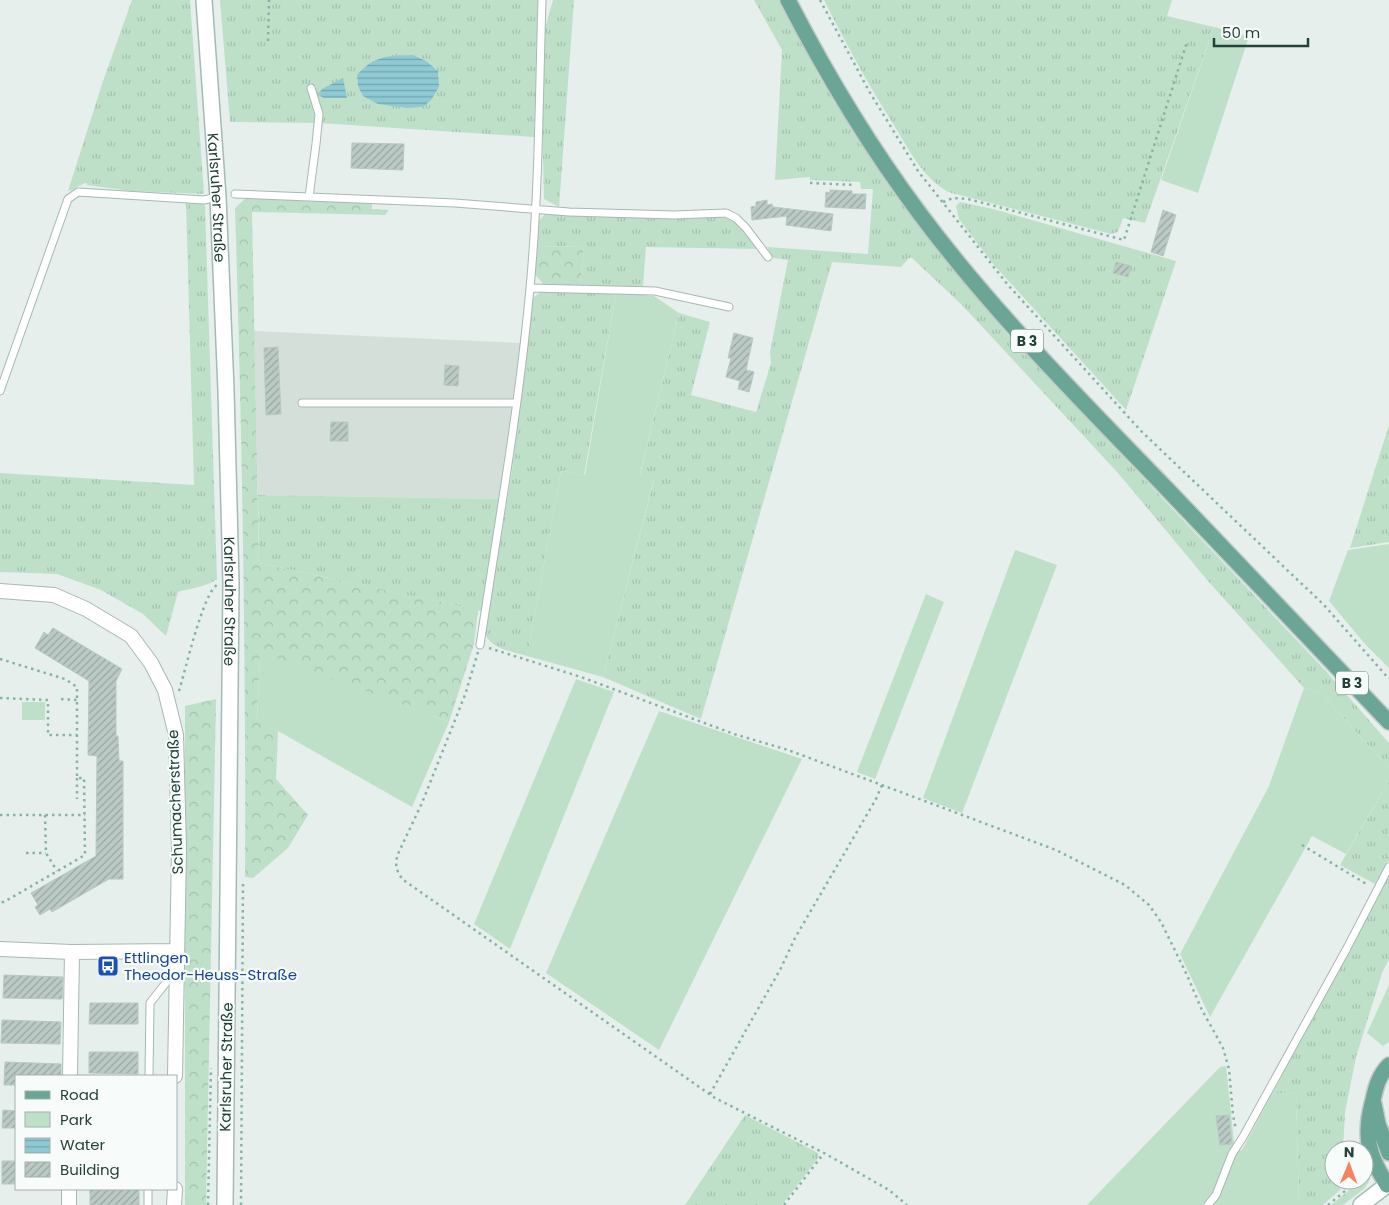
<svg xmlns="http://www.w3.org/2000/svg" width="1389" height="1205" font-family="Poppins,sans-serif">
  <style>
    .built { fill: #d4dfda }
    .grass { fill: url(#grass-tufts) }
    .forest { fill: url(#forest-crowns) }
    .green { fill: #bfe0c8 }
    .water { fill: url(#water-rules) }
    .building { fill: url(#building-hatch); stroke: #b8c9c2 }
    .lines { fill: none; stroke-linecap: round; stroke-linejoin: round }
    .service-casing { stroke: #a8b8b2; stroke-width: 9 }
    .minor-casing { stroke: #a8b8b2; stroke-width: 16 }
    .secondary-casing { stroke: #a4bbb3; stroke-width: 18 }
    .primary-casing { stroke: #c2cac8; stroke-width: 18 }
    .path { stroke: #86b3a5; stroke-width: 2.5; stroke-dasharray: 2.5 4; stroke-linecap: butt }
    .service { stroke: #fff; stroke-width: 7 }
    .minor { stroke: #fff; stroke-width: 14 }
    .secondary { stroke: #fff; stroke-width: 15 }
    .primary { stroke: #6aa596; stroke-width: 15 }
    .labels { text-anchor: middle; dominant-baseline: central; stroke-width: 4.5; stroke-linejoin: round; paint-order: stroke }
    .shield { fill: #f7fbf9; stroke: #637a73; stroke-width: 1 }
    .shield-label { font-size: 14px; font-weight: bold; fill: #24423a }
    .street-label { font-size: 15px; fill: #24423a; stroke: #f7fbf9 }
    .transit-label { font-size: 15px; fill: #164399; stroke: #f7fbf9; text-anchor: start }
  </style>
  <defs>
    <pattern id="grass-tufts" width="24" height="20" patternUnits="userSpaceOnUse" patternTransform="scale(1.25)"><rect width="24" height="20" fill="#bfe0c8"/><path d="M3 7l-1-3M5 7V3M7 7l1-3M15 17l-1-3M17 17v-4M19 17l1-3" fill="none" stroke="#a4c1ad"/></pattern>
    <pattern id="forest-crowns" width="20" height="18" patternUnits="userSpaceOnUse" patternTransform="scale(1.25)"><rect width="20" height="18" fill="#bfe0c8"/><path d="M2 6a3 3 0 1 1 6 0M12 15a3 3 0 1 1 6 0" fill="none" stroke="#a4c1ad"/></pattern>
    <pattern id="water-rules" width="6" height="5" patternUnits="userSpaceOnUse" patternTransform="scale(1.25)"><rect width="6" height="5" fill="#8ec9d4"/><path d="M0 2.5h6" fill="none" stroke="#74a5ad"/></pattern>
    <pattern id="building-hatch" width="6" height="6" patternUnits="userSpaceOnUse" patternTransform="scale(1.25)"><rect width="6" height="6" fill="#bbcac4"/><path d="M-1 1l2-2M0 6l6-6M5 7l2-2" fill="none" stroke="#98a6a0"/></pattern>
  </defs>
  <rect width="100%" height="100%" fill="#e6efeb"/>
  <path class="built" d="M 254,331 L 520,343 L 500,499 L 258,495 Z"/>
  <path class="grass" d="M 132,0 L 190,0 L 204,194 L 131,191 L 87,185 L 87,183 C 79,184 75,190 68,191 L 102,84 Z
    M 220,0 L 538,0 L 534,137 L 319,123 L 230,122 Z
    M 553,0 L 574,0 L 559,207 L 544,199 L 542,121 L 545,28 Z
    M 754,0 L 780,0 L 820,78 L 893,192 L 934,246 L 1007,334 L 1325,670 L 1389,743 L 1389,768 L 1321,693 L 1304,688 L 1208,581 L 1118,473 L 961,304 L 912,258 L 909,258 L 901,267 L 832,262 L 701,719 L 603,677 L 654,480 L 640,475 L 679,313 L 710,322 L 691,395 L 756,412 L 771,363 L 770,352 L 788,260 L 773,258 L 767,247 L 868,254 L 873,189 L 861,189 L 860,182 L 810,180 L 810,177 L 775,180 L 782,50 Z
    M 824,0 L 1172,0 L 1167,16 L 1214,27 L 1145,223 L 1123,218 L 1118,232 L 1111,234 L 948,192 C 921,175 911,153 895,127 C 869,86 846,44 824,0 Z
    M 186,201 L 202,203 L 205,206 L 217,579 C 207,587 191,588 178,592 L 166,636 L 143,614 L 101,590 L 57,574 L 0,572 L 0,473 L 194,485 Z
    M 960,202 L 993,209 L 1176,261 L 1126,410 L 994,265 L 959,219 L 956,206 Z
    M 545,214 L 724,217 L 736,223 L 758,249 L 646,247 L 643,286 L 580,286 L 584,247 L 537,246 L 538,222 Z
    M 541,292 L 616,293 L 584,475 L 561,471 L 527,656 C 511,651 490,649 485,633 L 512,471 L 531,304 L 534,297 Z
    M 1389,425 L 1389,542 L 1350,548 Z
    M 258,495 L 500,499 L 481,611 L 259,563 Z
    M 1389,781 L 1389,860 L 1375,884 L 1340,865 Z
    M 1389,875 L 1389,959 L 1382,973 L 1356,1057 L 1345,1112 L 1343,1150 L 1334,1150 L 1334,1180 L 1341,1180 L 1340,1190 L 1323,1205 L 1299,1205 L 1296,1093 L 1272,1094 Z
    M 745,1115 L 818,1153 L 819,1157 L 782,1205 L 685,1205 Z
    M 1366,1158 L 1371,1174 L 1369,1181 L 1365,1188 L 1343,1205 L 1331,1205 L 1357,1184 L 1359,1180 L 1364,1180 Z"/>
  <path class="forest" d="M 246,198 L 372,203 L 372,209 L 389,210 L 385,215 L 252,212 L 259,563 L 478,610 L 474,644 L 449,722 L 260,653 L 257,720 L 278,731 L 276,779 L 308,815 L 288,848 L 253,878 L 245,877 C 246,654 242,431 235,208 Z
    M 537,246 L 584,247 L 580,286 L 544,285 L 534,273 Z
    M 216,699 L 206,1205 L 185,1205 L 185,706 Z"/>
  <path class="green" d="M 1214,27 L 1249,36 L 1198,193 L 1161,180 Z
    M 616,293 L 654,296 L 679,313 L 640,474 L 654,479 L 603,677 L 527,656 L 561,471 L 585,475 Z
    M 1389,544 L 1389,668 L 1365,644 L 1329,601 L 1348,550 Z
    M 1015,550 L 1057,565 L 962,813 L 923,798 Z
    M 926,594 L 944,602 L 875,779 L 857,772 Z
    M 260,652 L 449,722 L 412,807 L 278,731 L 257,721 Z
    M 576,679 L 614,692 L 510,949 L 474,924 Z
    M 1304,688 L 1321,693 L 1389,768 L 1389,781 L 1346,854 L 1312,836 L 1210,1017 L 1180,954 L 1269,786 Z
    M 22,702 L 45,702 L 45,720 L 22,720 Z
    M 659,711 L 802,759 L 659,1050 L 546,973 Z
    M 1389,985 L 1389,1042 L 1383,1046 L 1367,1033 Z
    M 1226,1066 L 1235,1151 L 1242,1150 L 1272,1094 L 1296,1093 L 1299,1205 L 1087,1205 L 1220,1067 Z"/>
  <path class="water" d="M 413,55 L 426,61 L 438,71 L 439,87 L 431,100 L 423,107 L 407,108 L 378,104 L 363,96 L 358,86 L 357,75 C 375,55 387,56 413,55 Z
    M 343,78 L 347,98 L 324,98 L 320,96 L 319,93 L 322,89 Z"/>
  <path class="building" d="M 352,143 L 404,144 L 403,170 L 351,168 Z
    M 830,190 L 852,191 L 852,194 L 866,194 L 865,209 L 825,207 L 826,192 L 830,193 Z
    M 767,200 L 767,205 L 772,204 L 773,207 L 833,214 L 831,231 L 786,225 L 787,216 L 752,220 L 751,207 L 756,206 L 756,202 Z
    M 1163,210 L 1176,215 L 1163,256 L 1151,252 Z
    M 1116,262 L 1131,266 L 1128,277 L 1113,273 Z
    M 734,333 L 753,338 L 746,370 L 754,372 L 749,392 L 738,389 L 740,381 L 726,377 L 731,358 L 728,358 Z
    M 278,347 L 281,414 L 266,415 L 264,348 Z
    M 445,365 L 459,366 L 458,386 L 444,385 Z
    M 331,422 L 348,422 L 348,441 L 330,441 Z
    M 53,628 L 122,669 L 116,681 L 116,736 L 118,736 L 119,761 L 123,761 L 123,879 L 109,879 L 52,912 L 50,909 L 40,915 L 35,907 L 38,905 L 31,893 L 96,856 L 97,756 L 88,755 L 89,681 L 35,648 L 44,632 L 48,635 Z
    M 4,975 L 63,977 L 62,999 L 3,998 Z
    M 90,1003 L 138,1003 L 138,1024 L 89,1024 Z
    M 2,1020 L 61,1022 L 60,1044 L 1,1043 Z
    M 89,1052 L 138,1052 L 138,1074 L 89,1073 Z
    M 5,1062 L 61,1064 L 61,1076 L 16,1076 L 16,1085 L 4,1085 Z
    M 3,1110 L 16,1111 L 16,1128 L 2,1128 Z
    M 1229,1115 L 1232,1144 L 1220,1145 L 1216,1116 Z
    M 2,1161 L 16,1161 L 16,1184 L 2,1184 Z
    M 90,1189 L 139,1189 L 139,1205 L 90,1205 Z"/>
  <g class="lines">
    <g class="service-casing">
      <path id="service" d="M 235,194 L 455,203 L 569,212 L 674,215 L 726,213 L 736,218 L 746,228 L 768,257
        M 309,197 L 316,144 L 319,114 L 311,88
        M 530,288 L 655,291 L 729,307
        M 0,391 L 68,199 L 78,192 L 204,200 L 218,197
        M 302,403 L 516,403
        M 480,645 C 498,526 519,408 530,288 C 539,192 539,96 542,0
        M 149,1076 L 150,1003 L 176,970
        M 148,1205 L 148,1189
        M 1208,1205 L 1216,1195 L 1232,1154 L 1243,1137 L 1347,948 L 1389,867"/>
    </g>
    <g class="minor-casing">
      <path id="minor" d="M 0,591 L 54,595 L 86,609 L 131,636 L 151,663 L 165,690 L 176,735 L 179,849 L 175,1076
        M 0,949 L 72,952 L 176,951
        M 70,1076 L 72,952
        M 69,1205 L 69,1189
        M 174,1205 L 175,1189"/>
    </g>
    <g class="secondary-casing">
      <g id="secondary">
        <path id="s1" d="M 204,0 L 218,197 L 226,390 L 231,583 L 225,1205"/>
        <path d="M 1361,1205 L 1387,1185"/>
      </g>
    </g>
    <g class="primary-casing">
      <path id="primary" d="M 788,0 C 826,74 870,147 920,214 C 993,312 1081,400 1167,489 C 1241,566 1315,644 1389,722
        M 1389,1065 C 1379,1075 1376,1086 1373,1100 C 1363,1136 1368,1154 1387,1185 L 1389,1184
        M 1374,1104 L 1378,1124 L 1389,1153"/>
    </g>
    <path class="path" d="M 820,0 L 869,91 L 918,171 L 1008,285 L 1142,432 L 1324,605 L 1389,679
      M 268,41 L 269,0
      M 810,183 L 855,185
      M 943,202 L 953,198 L 968,199 L 1124,240 L 1187,42
      M 489,648 L 581,677 L 734,734 L 788,750 L 1056,850 L 1125,885 L 1149,905 L 1161,922 L 1187,975 L 1201,1008 L 1223,1048 L 1229,1069 L 1233,1115 L 1236,1130
      M 478,652 L 465,695 L 422,803 L 397,856 L 396,868 L 402,879 L 715,1098 L 824,1153 L 889,1190 L 907,1205
      M 0,659 L 65,679 L 77,687 L 77,778 L 84,778 L 85,855 L 4,902 L 0,902
      M 179,691 C 185,672 203,593 217,585
      M 0,698 L 48,700 L 48,735 L 77,735
      M 61,699 L 77,700
      M 77,778 L 77,799
      M 0,815 L 85,815
      M 45,815 L 46,853 L 57,871
      M 1302,845 L 1368,885
      M 26,853 L 46,853
      M 710,1094 L 781,968 L 795,938 L 876,799 L 882,785
      M 208,1205 L 211,1068
      M 241,1205 L 243,884
      M 784,1205 L 824,1153
      M 1328,1205 L 1350,1187 L 1356,1180"/>
    <use href="#service" class="service"/>
    <use href="#minor" class="minor"/>
    <use href="#secondary" class="secondary"/>
    <use href="#primary" class="primary"/>
  </g>
  <defs>
    <g id="bus-square" transform="scale(1.125)"><rect x="-9" y="-9" width="18" height="18" rx="4" fill="#1a4fb4" stroke="#f7fbf9"/><path d="M-5-6H5V4H4V6H2V4H-2V6H-4V4H-5ZM-3.5-4V0h7V-4ZM-3.5 1.2v1.5H-2V1.2ZM2 1.2v1.5H3.5V1.2Z" fill="#fff"/></g>
  </defs>
  <g fill-rule="evenodd">
    <use href="#bus-square" x="108" y="966"/>
  </g>
  <g class="labels">
    <g class="shield">
      <rect x="1011" y="329.5" width="32" height="23" rx="4"/>
      <rect x="1336" y="671.5" width="32" height="23" rx="4"/>
    </g>
    <g class="shield-label">
      <text x="1027" y="341">B 3</text>
      <text x="1352" y="683">B 3</text>
    </g>
    <g class="street-label">
      <text stroke="none"><textPath href="#s1" startOffset="198">Karlsruher Straße</textPath></text>
      <text stroke="none"><textPath href="#s1" startOffset="602">Karlsruher Straße</textPath></text>
      <text transform="translate(175 802) rotate(-92)">Schumacherstraße</text>
      <text transform="translate(226 1067) rotate(-89)">Karlsruher Straße</text>
    </g>
    <g class="transit-label">
      <text x="124" y="957">Ettlingen<tspan x="124" dy="17">Theodor-Heuss-Straße</tspan></text>
    </g>
  </g>
  <rect x="15" y="1075" width="162" height="115" fill="#f7fbf9" stroke="#a3b1ad"/>
  <rect x="25" y="1091" width="25" height="8" fill="#6aa596" stroke="#a3b1ad"/>
  <text x="60" y="1100" font-size="15" fill="#24423a">Road</text>
  <rect x="25" y="1112" width="25" height="15" fill="#bfe0c8" stroke="#a3b1ad"/>
  <text x="60" y="1125" font-size="15" fill="#24423a">Park</text>
  <rect x="25" y="1138" width="25" height="15" fill="url(#water-rules)" stroke="#a3b1ad"/>
  <text x="60" y="1150" font-size="15" fill="#24423a">Water</text>
  <rect x="25" y="1162" width="25" height="15" fill="url(#building-hatch)" stroke="#a3b1ad"/>
  <text x="60" y="1175" font-size="15" fill="#24423a">Building</text>
  <g transform="translate(1349 1165) rotate(1)"><circle r="24" fill="#f7fbf9" stroke="#a3b1ad"/>
  <path d="M0-4L9 19L0 12L-9 19Z" fill="#f4845f"/>
  <text y="-8" font-size="14" font-weight="bold" text-anchor="middle" fill="#24423a">N</text>
  </g>
  <path d="M1214 38v8h94v-8" fill="none" stroke="#24423a" stroke-width="2.5"/>
  <text x="1222" y="38" font-size="15" fill="#24423a" stroke="#f7fbf9" stroke-width="4" paint-order="stroke">50 m</text>
</svg>
